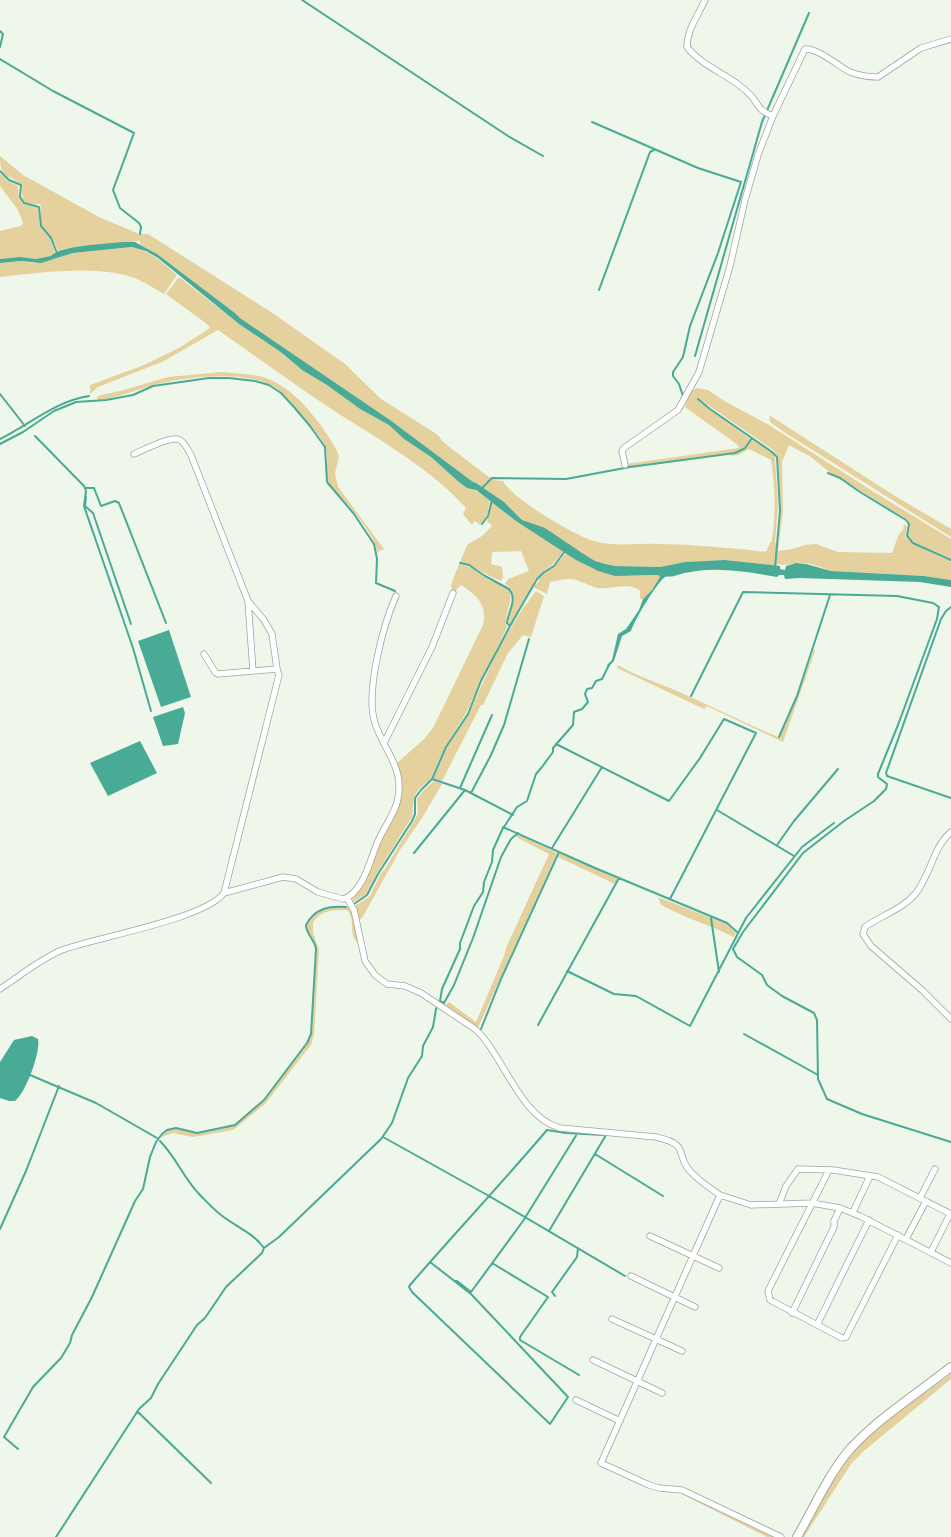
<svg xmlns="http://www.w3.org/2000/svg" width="951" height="1537" font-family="'Exo 2',sans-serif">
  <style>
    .green { fill: #e5d19d }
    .water { fill: #49aa96 }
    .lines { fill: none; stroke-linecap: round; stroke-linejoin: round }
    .stream { stroke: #49aa96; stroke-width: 2 }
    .street-casing { stroke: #9fa69b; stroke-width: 7 }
    .secondary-casing { stroke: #9fa69b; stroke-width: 10 }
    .street { stroke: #fff; stroke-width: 5.5 }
    .secondary { stroke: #fff; stroke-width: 8 }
  </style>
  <rect width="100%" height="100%" fill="#eff6ea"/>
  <path class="green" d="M 0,156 L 23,175 L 99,217 L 139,234 L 148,234 L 271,312 L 345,364 L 381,399 L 438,435 L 443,442 L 486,475 L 494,480 L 503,481 C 512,499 574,535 594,541 C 614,547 637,543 658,544 C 685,544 713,547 740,549 C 749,549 758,553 767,551 C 767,546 771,544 772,539 C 776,515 775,484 771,460 L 749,449 L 738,455 L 731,456 L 731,454 L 745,448 L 752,440 L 772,452 L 775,458 L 778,505 L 775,543 L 778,543 L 781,510 L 778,456 L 773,450 L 698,398 L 697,399 L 700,402 L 750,439 L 745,446 L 735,452 L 626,467 L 626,464 L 739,448 L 738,445 L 685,407 L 690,392 L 697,388 L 708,390 L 726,402 L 769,425 L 874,492 L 951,539 L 951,559 L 914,542 L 908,536 L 909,524 L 908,520 L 828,471 L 811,457 L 789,445 L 782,462 L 783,511 L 778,551 L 792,549 L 805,545 L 816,544 L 838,552 L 892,553 L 898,536 L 904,528 L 903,525 L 905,525 L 907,527 L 905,537 C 911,543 942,558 951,561 L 951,580 L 924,576 L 831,571 C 820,567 808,562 796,563 C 789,564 786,566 778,564 L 774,566 L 725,560 L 685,562 L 660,567 L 615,566 L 595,561 L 522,520 L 504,502 L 476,483 L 473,482 L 390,420 L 240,318 L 235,313 L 157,254 L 140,244 L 140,241 L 68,248 L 58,251 C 55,240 45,234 41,223 C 39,217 43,210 40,204 C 36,204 34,205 30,204 C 19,203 23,192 22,185 C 8,173 0,180 0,156 Z
    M 0,173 L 8,181 L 18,186 L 19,197 L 23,204 L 38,208 L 40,227 L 50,239 L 55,252 L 52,256 L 36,259 L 20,257 L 0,259 L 0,231 L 21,226 L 23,223 L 18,210 L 0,186 Z
    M 132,247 C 151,251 163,263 177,275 L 164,294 C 152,287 138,278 125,275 C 84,266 41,273 0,277 L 0,263 L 21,261 L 33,263 L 55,259 L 73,253 Z
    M 179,277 L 239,324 L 282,353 L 302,370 L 327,385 L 360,409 L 389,425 L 404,439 L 431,457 L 460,483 L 467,488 L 472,488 L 490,501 C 488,510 487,518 480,525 L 475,521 L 472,525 L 463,514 L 466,508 C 430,468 381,441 336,412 C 296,386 257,357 218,330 L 162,362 L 98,387 L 90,394 L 90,385 L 144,365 L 179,348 L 210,328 L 207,324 L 166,294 Z
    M 222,372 C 237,374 254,373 268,379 C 296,389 323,425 337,451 L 339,457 L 335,473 L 338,487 L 384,549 L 377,552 C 375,534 351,509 339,495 C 336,491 329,486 328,481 C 325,470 329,458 326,448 C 324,440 308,423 303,416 C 295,407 286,395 276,388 C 247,369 185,377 154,385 C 135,390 118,398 98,400 L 97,396 L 124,390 L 168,377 Z
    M 769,415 L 895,496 L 951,529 L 951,537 L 784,432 L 770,422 Z
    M 492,502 L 516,521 L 564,551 L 551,566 L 540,574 L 533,582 L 534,583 L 510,625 C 503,612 525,595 505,584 L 508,579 L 529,571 L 521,551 L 492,552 L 491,564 L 502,567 L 503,577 L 501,581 C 487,576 475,566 460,562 L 467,545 L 482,536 L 492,526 L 487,521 Z
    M 566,553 C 600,577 618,577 658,575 L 660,577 L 652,590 L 643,599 L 640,599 L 640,591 C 629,581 611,590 598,588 C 588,586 578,578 569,579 C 563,579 556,581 550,582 L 547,594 L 533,587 L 535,584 L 537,584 L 541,575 L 554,567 Z
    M 459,564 L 472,568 L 487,579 L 508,588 C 516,601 502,615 507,627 L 466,713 L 445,747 L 430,779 L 419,789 L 414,797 L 412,817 L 378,871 L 366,894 L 352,903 L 353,896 L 399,805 L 401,788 L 396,764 L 424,739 L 433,728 L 483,625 C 488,606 477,595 461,585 L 455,592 L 452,591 L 451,585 Z
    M 536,591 L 544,596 L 531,637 L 523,635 L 508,653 L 483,705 L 481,705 L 442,781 L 433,779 L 447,747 L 468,715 L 497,652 L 519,614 Z
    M 814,649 L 815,651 L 783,742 L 707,706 L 704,709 L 617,668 L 618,665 C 636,676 657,682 677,691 C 711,706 745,723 780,738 L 797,697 Z
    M 434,781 L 442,784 L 422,818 L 400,850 L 362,918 L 359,920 L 355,906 L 370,896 L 381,873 L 385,869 L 418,814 L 417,799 L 423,791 Z
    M 518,834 L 557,853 L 478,1028 L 445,1005 L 449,1002 L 476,1022 L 504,956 L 506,948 L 549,854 L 518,838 L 516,836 Z
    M 560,853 L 618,879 L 615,884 L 558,857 Z
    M 658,897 L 726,924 L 736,933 L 734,937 C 710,925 685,918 661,905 Z
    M 350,906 L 353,912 L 358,941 L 357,942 C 348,934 356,919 347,910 C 333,910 320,910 313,923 L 313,933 L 319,950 L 314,1035 L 311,1045 L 265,1104 L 233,1130 L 193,1137 L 173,1133 L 159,1138 L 167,1131 L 177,1129 L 197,1133 L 235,1125 L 265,1100 L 311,1037 L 316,949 C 316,940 307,934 307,925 L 315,915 L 325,908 Z
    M 951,1374 L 951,1379 L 865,1450 L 851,1464 L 804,1537 L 802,1537 C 816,1512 829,1486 845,1463 C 868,1431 919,1398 951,1374 Z
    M 684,1493 L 774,1537 L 767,1537 L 682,1494 Z"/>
  <path class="water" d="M 123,242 L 135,242 L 157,254 L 235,313 L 240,318 L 390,420 L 473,482 L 476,483 L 504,502 L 522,520 L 545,528 L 582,553 L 595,561 L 606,564 L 615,566 L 660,567 L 685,562 L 725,560 L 780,566 L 780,569 L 785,570 L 786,566 L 796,563 L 806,564 L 831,571 L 924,576 L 951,580 L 951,587 L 920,582 L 800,578 L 785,579 L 784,575 L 779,575 L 777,577 C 743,571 708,565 674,576 C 672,577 667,576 665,577 C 657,582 634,621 631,631 L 622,636 L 614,661 L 608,667 L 607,665 L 612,660 L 618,634 L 626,629 L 639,610 L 643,599 L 652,590 L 660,577 L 658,575 L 615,576 L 598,571 L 576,560 L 516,521 L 476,490 L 467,488 L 460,483 L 431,457 L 404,439 L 389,425 L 360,409 L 327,385 L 302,370 L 282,353 L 239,324 L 158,258 L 146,251 L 132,247 L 73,253 L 41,263 L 21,261 L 0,263 L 0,259 L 20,257 L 36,259 L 51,256 C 61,245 107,244 123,242 Z
    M 169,630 L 191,697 L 161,707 L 138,641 Z
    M 183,707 L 185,713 L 178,744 L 163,746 L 153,717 Z
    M 140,741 L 157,773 L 108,796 L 90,763 Z
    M 32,1036 L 38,1039 C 41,1051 26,1093 15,1101 L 9,1101 L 0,1098 L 0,1062 L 14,1040 Z"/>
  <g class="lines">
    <path class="stream" d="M 302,0 L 508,136 L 543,156
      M 0,31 L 3,34 L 0,47
      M 0,59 L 53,91 L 134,133 L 113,190 L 120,208 L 139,223 L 141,227 L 140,234
      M 592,122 L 698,168 L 741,182 L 718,253 L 690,326 L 683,357 L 673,372 L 673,376 L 679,384 L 683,396
      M 0,171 L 9,180 L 21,185 L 20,197 L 24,203 L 39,207 L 41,226 L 51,238 L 57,253
      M 599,290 L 650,152 L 654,150
      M 695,356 L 762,122 L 809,13
      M 0,394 L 25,426
      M 698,399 L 710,409 L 772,452 L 777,457 L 780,510 L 775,568
      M 35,436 L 84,486 L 86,491 L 84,506 L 133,648 L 151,711
      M 0,439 C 30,424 56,401 89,396
      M 0,444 L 23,432 L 54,411 L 76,402 L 106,400 L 133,395 L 153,386 L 209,378 L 229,378 L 255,381 L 269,385 L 281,393 L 294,407 L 310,426 L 325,447 L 327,482 L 354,514 L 374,544 L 377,559 L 376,583 L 395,591
      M 828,473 L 840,478 L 860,492 L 906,520 L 909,524 L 907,536 L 913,543 L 951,560
      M 85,488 L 94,488 L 101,506 L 115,501 L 119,503 L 166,623
      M 481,489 L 492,478 L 566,479 L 630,467 L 735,453 L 745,448 L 752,438
      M 86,497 L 85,506 L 93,513 L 131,624
      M 482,524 L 488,516 L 492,500
      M 460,563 L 469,565 L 485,576 L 509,589 C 518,599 508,612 507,623 L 510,626
      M 951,607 L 946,611 L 941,619 L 886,773 L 887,776 L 951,798
      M 691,696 L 743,592 L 897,596 L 933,603 L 939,607 L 937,619 L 898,725 L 878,774 L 878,777 L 887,784 L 886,789 L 874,801 L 844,821 L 803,853 L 743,932 L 733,949 L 737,957 L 762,975 L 767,985 L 782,996 L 814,1013 L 817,1020 L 818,1079 L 827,1099 L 862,1114 L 951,1142
      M 779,737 L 797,696 L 830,595
      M 556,744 L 669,801 L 700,758 L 724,719 L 756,733 L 670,899
      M 432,779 L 465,790 L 513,815
      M 460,788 L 492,715
      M 471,793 L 491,755 L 504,725 L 529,639
      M 717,810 L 794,856
      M 503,827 L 595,868 L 727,923 L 737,932
      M 777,845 L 794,821 L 838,769
      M 552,848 L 602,767
      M 414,853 L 465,790
      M 354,904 L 367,895 L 378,874 L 412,821 L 415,814 L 415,798 L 421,790 L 432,779 L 446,747 L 468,714 L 481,681 L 510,626 L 537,579 L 543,573 L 554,566 L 565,551
      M 711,918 L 719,972
      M 567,971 L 614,994 L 636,996 L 690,1026 L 746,918 L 802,847 L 834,823
      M 440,1001 L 444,1003 L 454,985 L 473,938 L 501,857 L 511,839 L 518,833
      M 538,1025 L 619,878
      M 481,1029 L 501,979 L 559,852
      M 744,1034 L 818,1075
      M 30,1075 L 96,1103 L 157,1138
      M 383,1137 L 489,1196 L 625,1276
      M 595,1154 L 663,1196
      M 0,1229 L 26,1171 L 59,1086
      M 549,1231 L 606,1135
      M 264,1248 L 279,1237 L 381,1139 L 392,1123 L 408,1078 L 422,1056 L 423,1046 L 433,1027 L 436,1009 L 440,1001 L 442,989 L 460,949 L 460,943 L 474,906 L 483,892 L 484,882 L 492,862 L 493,850 L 502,830 L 517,807 L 527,801 L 536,774 L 542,767 L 553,752 L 553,748 L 573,725 L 574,712 L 582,709 L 588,702 L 585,694 L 587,689 L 592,688 L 596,681 L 602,679 L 609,665
      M 430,1262 L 471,1294 L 568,1397 L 550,1424 L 412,1292 L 409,1287 L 410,1285 C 455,1233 502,1183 547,1130 L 566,1133 L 603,1135
      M 492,1263 L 548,1297 L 520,1337 L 520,1340 L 579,1375
      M 455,1281 L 457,1281 L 471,1292 L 474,1288 L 523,1221 L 577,1134
      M 555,1296 L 552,1292 L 577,1257 L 578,1248
      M 138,1412 L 211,1483
      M 18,1449 L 4,1437 L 33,1387 L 61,1358 L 70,1343 L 72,1335 L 92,1297 L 135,1201 L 143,1189 L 150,1157 L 156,1142 L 162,1134 L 167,1130 L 176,1128 L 197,1133 L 235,1125 L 264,1100 L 307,1043 L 311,1034 L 316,949 C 315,940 306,934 306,925 C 315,908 329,906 346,907
      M 56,1537 L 139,1409 L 151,1398 L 158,1384 L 197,1325 L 205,1318 L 226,1287 L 262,1253 L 264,1248 C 254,1234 239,1228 225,1218 C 216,1212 208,1203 200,1195 C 184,1179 176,1157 160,1141"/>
    <g class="street-casing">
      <path id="street" d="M 705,0 C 698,16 687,29 687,47 C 704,69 735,76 753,98 C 760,108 760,111 773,116
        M 134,454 C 144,450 171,435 180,440 C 185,443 188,450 191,455 L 248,601 L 253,671
        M 625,465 L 622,451 L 624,448 L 678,410 L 699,372 L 730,266 L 745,200 L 758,155 L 773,116 L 805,49 C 818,48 838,66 850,72 C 858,75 869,77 878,77 L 921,48 L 951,39
        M 248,601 L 264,620 L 272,634 L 277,669
        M 384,743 L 432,647 L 453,593
        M 951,832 C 933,847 931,874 916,893 C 903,909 882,915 865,927 L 863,934 L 871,946 L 922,990 L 951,1019
        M 224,893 L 283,877 L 296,879 L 318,892 L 343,899 C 363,894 371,857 378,841 C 386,823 399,809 399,788 C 400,764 382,746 375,723 C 365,693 383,625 396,596
        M 347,898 L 354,910 L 365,961 L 375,975 L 387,984 L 405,986 L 421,993 L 475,1029 C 504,1055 519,1117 560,1128 L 656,1137 C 692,1145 674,1155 691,1172 C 699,1181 710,1188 720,1195
        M 0,989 C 20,976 40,959 62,950 C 97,937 205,919 224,893 L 279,675 L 277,669 L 218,674 L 215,672 L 204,654
        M 829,1170 L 768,1291 L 770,1300 L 842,1338 L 846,1337 L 898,1235
        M 920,1198 L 935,1169
        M 779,1204 L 786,1186 L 798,1169 L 833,1170 L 878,1177 L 951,1214
        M 853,1212 L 870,1176
        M 650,1236 L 719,1268
        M 906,1239 L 926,1201
        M 931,1252 L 950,1214
        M 631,1276 L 695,1307
        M 792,1313 L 834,1227 L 834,1221 L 840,1208
        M 612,1319 L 682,1351
        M 817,1325 L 869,1220
        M 593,1360 L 662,1393
        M 576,1400 L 620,1421
        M 781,1537 L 682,1490 L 659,1488 L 649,1485 L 601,1463 L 720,1195 L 751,1205 L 812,1203 L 840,1208 L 860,1216 L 951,1263"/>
    </g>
    <g class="secondary-casing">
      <path id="secondary" d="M 797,1537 C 814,1508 829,1473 851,1448 C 880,1417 918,1393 951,1367"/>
    </g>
    <use href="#street" class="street"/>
    <use href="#secondary" class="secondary"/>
  </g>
</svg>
